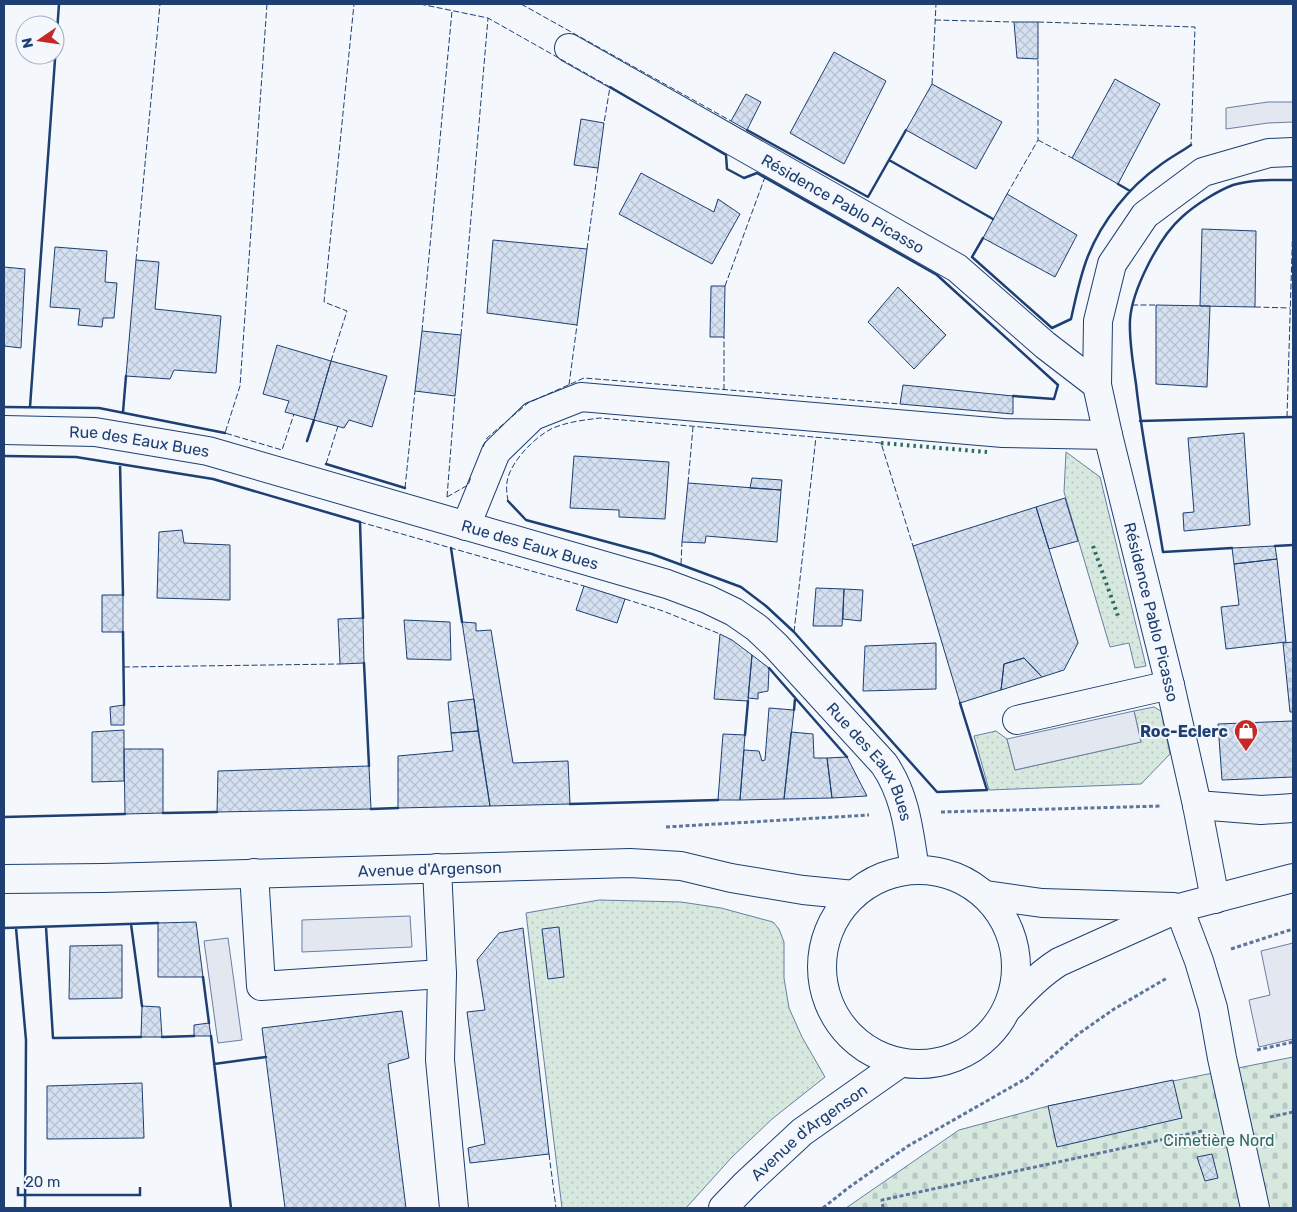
<svg xmlns="http://www.w3.org/2000/svg" width="1297" height="1212" font-family="Rubik,sans-serif">
  <style>
    .grass { fill: url(#grass-dots); stroke: #687fa3 }
    .cemetery { fill: url(#cemetery-stones); stroke: #687fa3 }
    .parking { fill: #e3e8f0; stroke: #687fa3 }
    .building { fill: url(#building-cross-hatch); stroke: #1d3f73 }
    .lines { fill: none; stroke-linecap: round; stroke-linejoin: round }
    .minor-casing { stroke: #1d3f73; stroke-width: 30 }
    .major-casing { stroke: #1d3f73; stroke-width: 30 }
    .path { stroke: #5e769c; stroke-width: 3; stroke-dasharray: 4 2.5; stroke-linecap: butt }
    .minor { stroke: #f4f7fb; stroke-width: 28 }
    .major { stroke: #f4f7fb; stroke-width: 28 }
    .hedge { stroke: #2c6c60; stroke-width: 4; stroke-dasharray: 2.5 4; stroke-linecap: butt }
    .fence { stroke: #1d3f73; stroke-width: 1; stroke-dasharray: 6 2.5; stroke-linecap: butt }
    .wall { stroke: #1d3f73; stroke-width: 2.5 }
    .labels { text-anchor: middle; dominant-baseline: central; stroke-width: 4; stroke-linejoin: round; paint-order: stroke }
    .street-label { font-size: 16px; fill: #1d3f73; stroke: #f4f7fb }
    .poi-label { font-size: 16px; font-weight: bold; fill: #1d3f73; stroke: #f4f7fb; text-anchor: end }
    .park-label { font-size: 16px; fill: #2c6c60; stroke: #f4f7fb }
  </style>
  <defs>
    <pattern id="grass-dots" width="8" height="8" patternUnits="userSpaceOnUse" patternTransform="scale(1.25)"><rect width="8" height="8" fill="#d7e8df"/><path d="M2 2h.1M6 6h.1" fill="none" stroke="#b8c8c3" stroke-width="1.8" stroke-linecap="round"/></pattern>
    <pattern id="cemetery-stones" width="16" height="16" patternUnits="userSpaceOnUse" patternTransform="scale(1.25)"><rect width="16" height="16" fill="#d7e8df"/><path d="M2 7V4a2 2 0 0 1 4 0v3zM10 15v-3a2 2 0 0 1 4 0v3z" fill="#b8c8c3"/></pattern>
    <pattern id="building-cross-hatch" width="8" height="8" patternUnits="userSpaceOnUse" patternTransform="scale(1.25)"><rect width="8" height="8" fill="#d5e0f0"/><path d="M0 0l8 8M0 8l8-8" fill="none" stroke="#b6c1d1"/></pattern>
  </defs>
  <rect width="100%" height="100%" fill="#f4f7fb"/>
  <path class="grass" d="M 1066,452 L 1100,477 L 1146,666 L 1135,668 L 1129,643 L 1110,647 L 1064,492 Z
    M 1154,707 L 1161,711 L 1170,754 L 1141,784 L 989,790 L 974,736 L 996,731 L 1007,739 L 1015,770 L 1141,742 L 1134,711 Z
    M 599,900 L 681,902 L 721,908 L 773,922 L 779,929 L 784,942 L 784,978 L 789,1008 L 802,1037 L 825,1077 L 772,1119 L 732,1157 L 686,1208 L 562,1208 L 526,913 Z"/>
  <path class="cemetery" d="M 1293,1057 L 1293,1208 L 846,1208 L 959,1130 L 1048,1106 Z"/>
  <path class="parking" d="M 1268,102 L 1293,102 L 1293,122 L 1268,123 L 1226,129 L 1226,108 Z
    M 1134,711 L 1141,742 L 1015,770 L 1007,739 Z
    M 410,916 L 412,947 L 302,952 L 302,920 Z
    M 228,938 L 242,1040 L 218,1043 L 204,941 Z
    M 1293,943 L 1293,1039 L 1259,1047 L 1249,1000 L 1270,995 L 1261,951 Z"/>
  <path class="building" d="M 1014,22 L 1038,22 L 1038,59 L 1017,58 Z
    M 834,52 L 886,81 L 844,164 L 790,133 Z
    M 1115,79 L 1160,104 L 1118,184 L 1072,158 Z
    M 932,84 L 1002,122 L 976,169 L 906,130 Z
    M 746,94 L 761,102 L 747,130 L 731,121 Z
    M 581,119 L 604,123 L 598,168 L 574,165 Z
    M 641,173 L 714,212 L 718,199 L 740,214 L 712,264 L 619,214 Z
    M 1007,194 L 1077,235 L 1055,277 L 983,238 Z
    M 1202,229 L 1256,231 L 1255,307 L 1200,306 Z
    M 493,240 L 587,249 L 577,325 L 487,313 Z
    M 55,247 L 107,251 L 105,282 L 117,283 L 114,318 L 103,318 L 102,327 L 78,325 L 80,309 L 50,307 Z
    M 136,260 L 159,262 L 155,309 L 221,316 L 216,373 L 174,370 L 170,379 L 126,376 Z
    M 4,267 L 25,269 L 21,348 L 4,346 Z
    M 711,286 L 725,286 L 724,337 L 710,337 Z
    M 898,287 L 946,335 L 914,369 L 868,322 Z
    M 1156,305 L 1210,306 L 1207,387 L 1156,384 Z
    M 422,331 L 461,335 L 455,396 L 415,391 Z
    M 277,345 L 331,361 L 314,420 L 285,412 L 289,401 L 263,394 Z
    M 331,361 L 387,376 L 372,427 L 349,420 L 344,428 L 314,420 Z
    M 903,385 L 1013,396 L 1013,414 L 900,404 Z
    M 1244,433 L 1250,525 L 1184,531 L 1183,513 L 1194,512 L 1188,438 Z
    M 574,456 L 669,462 L 665,519 L 619,517 L 619,510 L 570,508 Z
    M 752,478 L 782,480 L 781,490 L 750,488 Z
    M 688,483 L 781,490 L 777,542 L 706,536 L 705,543 L 682,542 Z
    M 1065,498 L 1078,541 L 1049,549 L 1036,507 Z
    M 1036,507 L 1078,643 L 1064,670 L 1042,677 L 1024,658 L 1004,664 L 1001,690 L 960,703 L 913,546 Z
    M 182,530 L 184,543 L 230,545 L 230,600 L 157,598 L 159,532 Z
    M 1275,546 L 1277,559 L 1234,564 L 1232,548 Z
    M 1277,559 L 1286,642 L 1226,649 L 1221,607 L 1239,605 L 1234,564 Z
    M 584,586 L 625,599 L 617,623 L 576,610 Z
    M 816,588 L 844,589 L 842,626 L 813,626 Z
    M 844,589 L 863,590 L 861,621 L 843,619 Z
    M 102,595 L 123,595 L 123,632 L 102,632 Z
    M 363,618 L 364,663 L 340,664 L 338,619 Z
    M 404,620 L 450,622 L 451,660 L 407,659 Z
    M 462,622 L 476,623 L 476,631 L 491,630 L 513,763 L 568,761 L 570,804 L 490,806 Z
    M 720,634 L 732,640 L 752,655 L 748,701 L 714,699 Z
    M 1293,642 L 1293,712 L 1290,712 L 1283,643 Z
    M 936,643 L 936,689 L 863,691 L 865,646 Z
    M 752,655 L 769,668 L 768,691 L 758,693 L 758,699 L 748,698 Z
    M 1024,658 L 1042,677 L 1001,690 L 1004,664 Z
    M 474,699 L 478,731 L 451,733 L 448,702 Z
    M 124,705 L 124,725 L 111,725 L 110,707 Z
    M 769,708 L 794,710 L 784,799 L 740,800 L 744,750 L 759,751 L 762,761 L 765,760 Z
    M 1292,721 L 1293,721 L 1293,777 L 1222,780 L 1218,724 Z
    M 124,730 L 124,781 L 92,782 L 92,732 Z
    M 478,731 L 490,806 L 398,808 L 398,756 L 453,751 L 451,733 Z
    M 791,732 L 813,734 L 814,758 L 827,758 L 832,798 L 784,799 Z
    M 723,734 L 745,735 L 740,800 L 718,800 Z
    M 124,749 L 163,749 L 163,813 L 125,814 Z
    M 847,757 L 867,796 L 832,798 L 827,758 Z
    M 369,766 L 371,809 L 217,812 L 218,771 Z
    M 196,922 L 203,977 L 158,977 L 158,923 Z
    M 559,927 L 564,977 L 548,979 L 542,929 Z
    M 523,928 L 549,1154 L 470,1163 L 468,1148 L 485,1144 L 467,1012 L 485,1010 L 477,960 L 499,933 Z
    M 122,945 L 122,998 L 69,999 L 70,946 Z
    M 142,1006 L 160,1007 L 162,1037 L 141,1037 Z
    M 402,1011 L 409,1058 L 388,1064 L 406,1208 L 285,1208 L 262,1028 Z
    M 209,1023 L 211,1036 L 194,1036 L 194,1025 Z
    M 1173,1080 L 1182,1118 L 1057,1147 L 1048,1106 Z
    M 142,1083 L 144,1138 L 47,1139 L 47,1086 Z
    M 1212,1154 L 1218,1178 L 1205,1181 L 1197,1157 Z"/>
  <g class="lines">
    <g class="minor-casing">
      <g id="minor">
        <path id="s1" d="M 569,48 L 957,268 L 1045,345 L 1097,385 L 1108,435 L 1170,685 L 1197,805 L 1215,899"/>
        <path d="M 1097,385 L 1098,321 L 1112,264 L 1145,215 L 1203,172 L 1269,153 L 1293,152"/>
        <path id="s2" d="M 4,430 L 95,432 L 208,451 L 667,584 L 707,599 L 734,612 L 757,628 L 776,646 L 884,764 C 906,796 909,832 915,870"/>
        <path d="M 466,526 L 496,452 L 533,416 L 581,397 L 1003,433 L 1108,435"/>
        <path d="M 1017,720 L 1170,685"/>
        <path d="M 1197,805 L 1261,810 L 1293,808"/>
        <path d="M 254,873 L 261,986 L 442,974 L 437,868"/>
        <path d="M 1179,908 L 1199,961 L 1213,1008 L 1222,1058 L 1255,1208"/>
        <path d="M 442,974 L 440,1060 L 454,1208"/>
      </g>
    </g>
    <g class="major-casing">
      <g id="major">
        <circle cx="919" cy="967" r="97"/>
        <path id="s3" d="M 4,879 L 103,878 L 630,863 L 681,866 L 731,878 L 803,890 L 854,895"/>
        <path d="M 986,895 L 1042,903 L 1173,907"/>
        <path d="M 1010,1006 C 1025,989 1040,974 1059,962 L 1179,908 L 1293,878"/>
        <path id="s4" d="M 723,1208 L 746,1184 L 802,1132 L 900,1063"/>
      </g>
    </g>
    <path class="path" d="M 941,812 L 1162,806
      M 666,827 L 869,815
      M 1231,949 L 1293,929
      M 1257,1050 L 1293,1042
      M 1270,1117 L 1293,1112
      M 823,1208 L 848,1188 L 908,1146 L 1027,1078 L 1077,1035 L 1114,1009 L 1167,978
      M 883,1208 L 882,1200 L 1202,1131"/>
    <use href="#minor" class="minor"/>
    <use href="#major" class="major"/>
    <path class="hedge" d="M 881,443 L 987,452
      M 1093,546 L 1118,616"/>
    <path class="fence" d="M 267,4 L 240,386 L 225,433 L 282,450 L 294,414
      M 420,4 L 488,18 L 610,87 L 604,123
      M 521,4 L 731,121
      M 935,20 L 1014,22
      M 1038,22 L 1195,27 L 1191,145
      M 932,84 L 936,4
      M 1038,140 L 1072,158
      M 1007,194 L 1038,140 L 1038,59
      M 587,249 L 598,168
      M 136,260 L 160,4
      M 725,286 L 765,177
      M 1132,305 L 1156,305
      M 1255,307 L 1290,308
      M 422,331 L 452,11
      M 461,335 L 488,18
      M 331,361 L 347,311 L 324,302 L 354,4
      M 569,385 L 577,325
      M 724,390 L 724,337
      M 1287,417 L 1293,219
      M 483,447 L 487,438 L 528,403 L 584,378 L 900,404
      M 326,464 L 338,426
      M 688,483 L 693,427
      M 405,488 L 415,391
      M 447,497 L 468,485 L 471,477
      M 447,497 L 455,396
      M 508,501 C 507,495 506,488 507,482 C 510,462 534,438 551,429 C 566,422 584,420 600,418 L 881,443 L 913,546
      M 360,522 L 584,586
      M 681,564 L 682,542
      M 625,599 L 663,611 L 720,634
      M 794,632 L 816,437
      M 124,667 L 340,664
      M 549,1154 L 556,1208"/>
    <path class="wall" d="M 610,87 L 726,155 L 727,169 L 744,178 L 757,173 L 937,275 L 1058,385 L 1054,399 L 1013,396
      M 747,130 L 868,197 L 906,130
      M 889,160 L 993,219
      M 1118,184 L 1130,191
      M 983,238 L 972,257 L 1052,328 L 1071,319 C 1076,297 1080,276 1088,256 C 1102,221 1129,187 1159,166 C 1169,158 1181,152 1191,145
      M 4,407 L 99,408 L 225,433
      M 30,407 L 59,4
      M 123,412 L 126,376
      M 1140,421 L 1293,417
      M 307,441 L 314,420
      M 4,456 L 76,457 L 213,479 L 360,522 L 363,618
      M 120,464 L 123,595
      M 326,464 L 405,488
      M 508,501 L 526,520 L 652,554 L 741,587 L 766,606 L 794,632 L 937,792 L 987,790 L 960,703
      M 1275,546 L 1293,545
      M 451,548 L 462,622
      M 1232,548 L 1163,552 C 1154,496 1142,440 1136,384 C 1133,363 1129,341 1130,320 C 1132,290 1159,237 1182,217 C 1195,205 1217,191 1233,185 C 1253,179 1273,180 1293,180
      M 123,632 L 124,705
      M 364,663 L 369,766
      M 769,668 L 847,757
      M 794,710 L 795,699
      M 745,735 L 748,701
      M 570,804 L 718,800
      M 371,809 L 398,808
      M 163,813 L 217,812
      M 4,817 L 125,814
      M 131,924 L 142,1006
      M 46,927 L 53,1038 L 141,1037
      M 4,928 L 158,923
      M 16,928 L 26,1040 L 25,1208
      M 203,977 L 209,1023
      M 211,1036 L 231,1208
      M 162,1037 L 194,1036
      M 214,1064 L 266,1057"/>
  </g>
  <defs>
    <g id="shop-pin" transform="scale(1.25)"><path d="M0 17L-7.5 6A9.5 9.5 0 1 1 7.5 6Z" fill="#c62828" stroke="#f4f7fb"/><path d="M-5-2.5h2.3a2.7 3.5 0 0 1 5.4 0H5L5.5 6h-11ZM-1.5-2.5h3a1.5 2.3 0 0 0-3 0Z" fill="#fff"/></g>
  </defs>
  <g fill-rule="evenodd">
    <use href="#shop-pin" x="1246" y="731"/>
  </g>
  <g class="labels">
    <g class="street-label">
      <text stroke="none"><textPath href="#s1" startOffset="315">Résidence Pablo Picasso</textPath></text>
      <text stroke="none"><textPath href="#s2" startOffset="136">Rue des Eaux Bues</textPath></text>
      <text stroke="none"><textPath href="#s2" startOffset="541">Rue des Eaux Bues</textPath></text>
      <text stroke="none"><textPath href="#s1" startOffset="862">Résidence Pablo Picasso</textPath></text>
      <text stroke="none"><textPath href="#s2" startOffset="961">Rue des Eaux Bues</textPath></text>
      <text stroke="none"><textPath href="#s3" startOffset="426">Avenue d'Argenson</textPath></text>
      <text stroke="none"><textPath href="#s4" startOffset="115">Avenue d'Argenson</textPath></text>
    </g>
    <g class="poi-label">
      <text x="1228" y="731">Roc-Eclerc</text>
    </g>
    <g class="park-label">
      <text x="1219" y="1140">Cimetière Nord</text>
    </g>
  </g>
  <rect width="1297" height="1212" fill="none" stroke="#1d3f73" stroke-width="10"/>
  <g transform="translate(40 40) rotate(257)"><circle r="24" fill="#f4f7fb" stroke="#9eadc5"/>
  <path d="M0-4L9 19L0 12L-9 19Z" fill="#c62828"/>
  <text y="-8" font-size="14" font-weight="bold" text-anchor="middle" fill="#1d3f73">N</text>
  </g>
  <path d="M18 1187v8h122v-8" fill="none" stroke="#1d3f73" stroke-width="2.5"/>
  <text x="25" y="1187" font-size="15" fill="#1d3f73" stroke="#f4f7fb" stroke-width="4" paint-order="stroke">20 m</text>
</svg>
